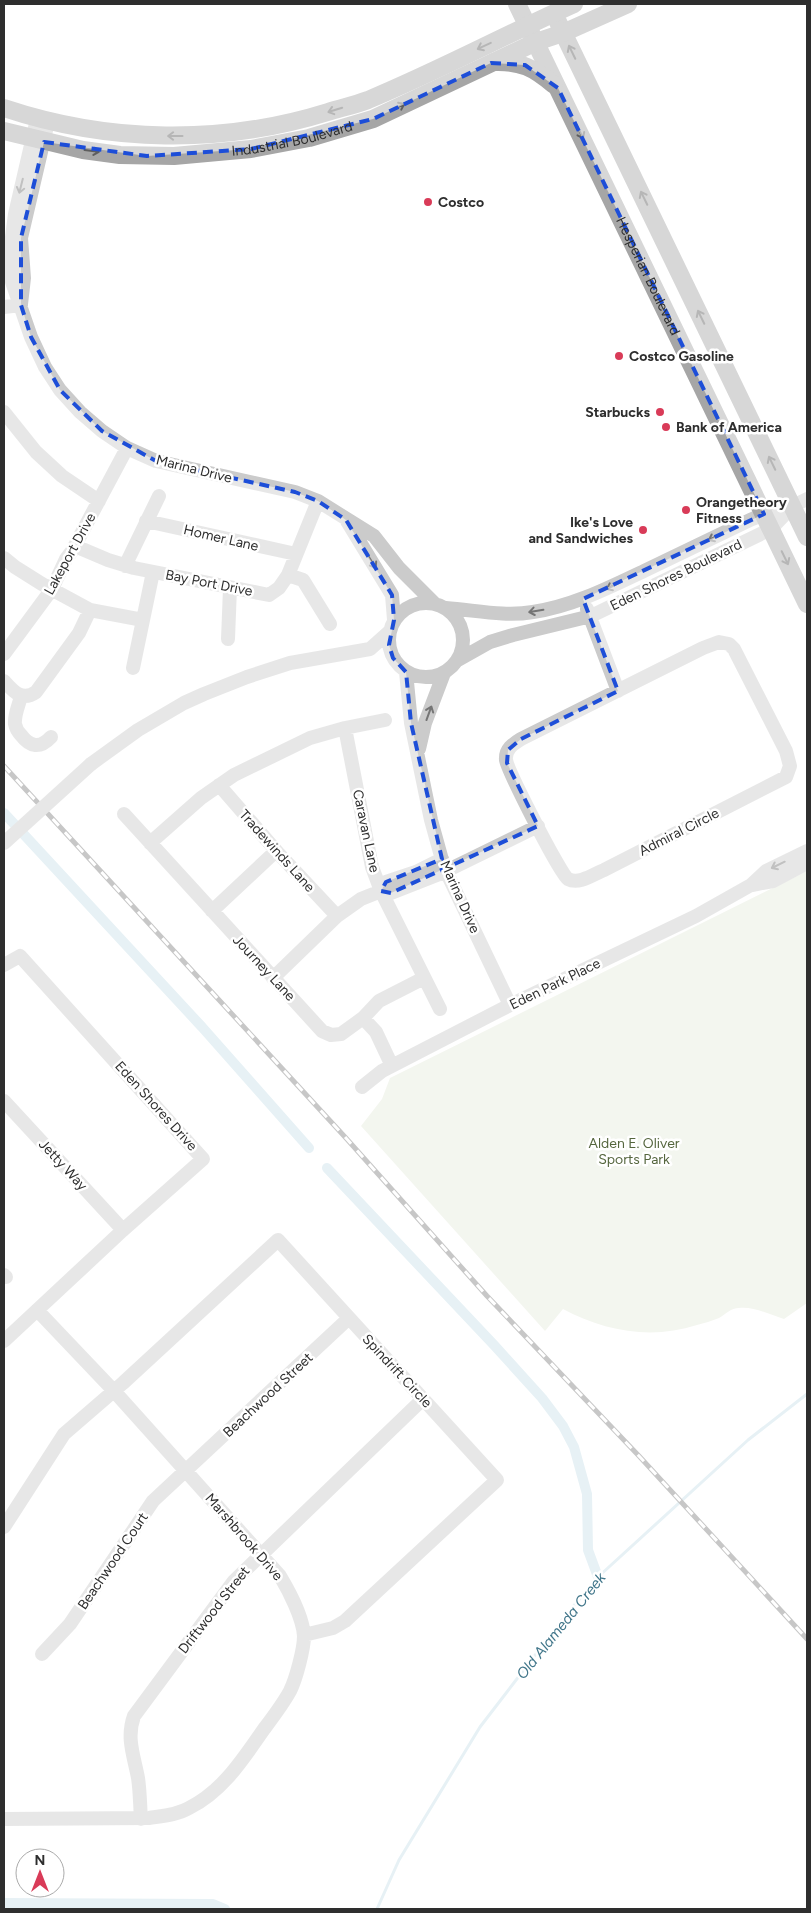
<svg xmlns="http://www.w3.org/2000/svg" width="811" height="1913" font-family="Figtree,sans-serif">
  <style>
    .green { fill: #e5eadc }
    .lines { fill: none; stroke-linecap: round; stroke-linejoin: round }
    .stream { stroke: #c9e0e9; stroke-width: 3 }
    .canal { stroke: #c9e0e9; stroke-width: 10 }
    .minor { stroke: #cbcbcb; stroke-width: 14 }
    .major { stroke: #a6a6a6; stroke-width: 18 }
    .rail-casing { stroke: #838383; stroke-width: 5 }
    .rail { stroke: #fff; stroke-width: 3; stroke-dasharray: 9; stroke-linecap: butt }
    .minor-bridge { stroke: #cbcbcb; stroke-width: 14 }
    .oneway { stroke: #5e5e5e }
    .oneway2 { stroke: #757575 }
    .marked { fill: none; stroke: #1d4ed8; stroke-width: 4; stroke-dasharray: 10 6; stroke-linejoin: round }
    .poi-dot { fill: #d93b58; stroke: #fff; stroke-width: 2 }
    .labels { text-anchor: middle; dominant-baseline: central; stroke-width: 5; stroke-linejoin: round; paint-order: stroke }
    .street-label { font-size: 14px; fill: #2e2e2e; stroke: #fff }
    .poi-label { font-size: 14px; font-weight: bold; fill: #2e2e2e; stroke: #fff; text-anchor: start }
    .park-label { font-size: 14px; fill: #55663e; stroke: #fff }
    .water-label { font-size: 15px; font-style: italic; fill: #41768a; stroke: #fff }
  </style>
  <rect width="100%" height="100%" fill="#fff"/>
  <path class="green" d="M 807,871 L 807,1303 L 784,1319 C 771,1315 753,1306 739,1308 C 731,1308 726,1314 719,1318 C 712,1321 704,1323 697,1325 C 651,1340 604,1331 563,1309 L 545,1331 L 361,1126 L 382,1099 L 390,1078 Z"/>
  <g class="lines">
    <path class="stream" d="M 377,1909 L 399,1860 L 480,1727 L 566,1615 L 598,1577 L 748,1440 L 807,1394"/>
    <path class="canal" d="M 4,813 L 202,1027 L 309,1148
      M 327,1168 L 494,1345 L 542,1398 L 563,1426 L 574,1447 L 587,1494 L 588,1550 L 598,1577
      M 4,1903 L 213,1904 L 225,1909"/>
    <path class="minor" d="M 37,119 L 15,214 L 12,237 L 12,282 L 31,337 L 45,367 L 60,390 L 80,412 L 102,431 L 127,448 L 156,461 L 295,492 L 318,501 L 374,536 L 399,568 L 434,603
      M 21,304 L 24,278 L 21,238 L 48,122
      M 4,307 L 21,305
      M 4,412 L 36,452 L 62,476 L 99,501
      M 146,521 L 296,554
      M 347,521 L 392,595 L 394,620
      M 75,546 L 108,560 L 134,568 L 269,595 L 279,588 L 288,575 L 318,501
      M 4,558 L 15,567 L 42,584 L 90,610 L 143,620
      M 125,566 L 159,496
      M 288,575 L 303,580 L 330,624
      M389 640a37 37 0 1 1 74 0a37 37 0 1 1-74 0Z
      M 446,608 C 475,610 504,617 533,612 C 573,606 608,588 644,571 C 679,554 715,537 750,520 C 769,511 789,509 807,499
      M 587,609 L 618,691
      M 228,639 L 230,588
      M 719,642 L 729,644 L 734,649 L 786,751 L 790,766 L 786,777 L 604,870 C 594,874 579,885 568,879 C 560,874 508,771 506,760 C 505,749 513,744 521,739 L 703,648 Z
      M 4,654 L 52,589 L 66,559 L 72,551 L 127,448
      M 458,660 L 490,642 L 513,635 L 591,616 L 771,529 L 792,507
      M 133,668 L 153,572
      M 406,672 L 411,723 L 431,820 L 444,867 L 510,1005
      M 4,681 C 13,691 22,702 36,692 L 79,633 L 90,610
      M 21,696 C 19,705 14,715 15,724 C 16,729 18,732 21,735 C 30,747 40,749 51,737
      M 345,728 L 372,867 L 381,891 L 440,1009
      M 419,749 L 425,723 L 444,673
      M 91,764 L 138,730 L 184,703 L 204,694 L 247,677 L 290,663 L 370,649 L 389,632
      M 219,785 L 279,854 L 337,916
      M 124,814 L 322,1031 L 331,1035 L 341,1034 L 363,1018 L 379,1001 L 424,978
      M 150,843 L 201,798 L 234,775 L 310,738 L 345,728 L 385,720
      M 752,885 L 773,881 L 807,863
      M 381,891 L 386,882 L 416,872 L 442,859
      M 212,911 L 276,851
      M 4,965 L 20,956 L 203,1159 L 123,1230 L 4,1341
      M 273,978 L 337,916 L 361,899 L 381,891 L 391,893 L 442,873 L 538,826
      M 363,1018 L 376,1032 L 392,1066
      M 362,1087 L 382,1071 L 510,1005 L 696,916 L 751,885 L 766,871 L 807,851
      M 4,1101 L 123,1230
      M 4,1275 L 6,1277
      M 4,1527 L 64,1434 L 123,1383 L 278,1240 L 497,1480 L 345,1621 L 333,1628 L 304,1635
      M 42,1654 L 70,1624 L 153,1501 L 349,1318
      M 4,1819 L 149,1818 C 162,1816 177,1815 189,1808 C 223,1791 243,1759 264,1729 C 273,1717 283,1704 290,1691 C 296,1679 304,1649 304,1636 C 303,1618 289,1591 280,1576 L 114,1391 L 37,1310
      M 141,1819 C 140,1805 140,1791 138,1778 C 134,1756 126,1738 134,1716 L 234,1581 L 423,1399"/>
    <g class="major">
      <path id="s1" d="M 517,4 L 807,604"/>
      <path d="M 558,22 L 807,537"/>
      <path d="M 494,62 C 521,61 534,68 554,85"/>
      <path d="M 4,108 C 109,143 222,145 328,112 C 341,108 355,105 368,100 C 438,71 505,35 574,4"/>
      <path id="s2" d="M 4,131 L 83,150 L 120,155 L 174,156 L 251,149 L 309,138 L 373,119 L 536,42 L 563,33 L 628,4"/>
    </g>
    <g class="rail-casing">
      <path id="rail" d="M 4,766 L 345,1137 L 487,1296 L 639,1456 L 807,1639"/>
    </g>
    <use href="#rail" class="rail"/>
    <path class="minor-bridge" d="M 4,843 L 91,764"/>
  </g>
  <defs><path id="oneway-shaft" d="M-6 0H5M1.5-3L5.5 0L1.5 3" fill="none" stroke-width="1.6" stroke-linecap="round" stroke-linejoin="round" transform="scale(1.25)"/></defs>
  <g class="oneway">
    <use href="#oneway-shaft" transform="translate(484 46) rotate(155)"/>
    <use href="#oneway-shaft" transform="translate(572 52) rotate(-116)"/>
    <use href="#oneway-shaft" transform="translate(398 107) rotate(-25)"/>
    <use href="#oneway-shaft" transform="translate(335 110) rotate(163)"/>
    <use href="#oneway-shaft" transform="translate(580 132) rotate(64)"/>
    <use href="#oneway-shaft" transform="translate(175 136) rotate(180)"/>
    <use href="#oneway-shaft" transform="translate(92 151) rotate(7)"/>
    <use href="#oneway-shaft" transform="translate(644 198) rotate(-116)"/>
    <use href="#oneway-shaft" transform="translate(701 317) rotate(-116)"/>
    <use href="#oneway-shaft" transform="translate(772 463) rotate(-116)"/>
    <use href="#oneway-shaft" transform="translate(785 558) rotate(64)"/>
  </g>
  <g class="oneway2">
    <use href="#oneway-shaft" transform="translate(21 186) rotate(104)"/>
    <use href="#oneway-shaft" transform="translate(715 537) rotate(154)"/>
    <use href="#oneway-shaft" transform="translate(372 562) rotate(58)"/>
    <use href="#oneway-shaft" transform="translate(613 586) rotate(155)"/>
    <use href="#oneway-shaft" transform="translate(536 611) rotate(171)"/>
    <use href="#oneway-shaft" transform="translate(429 713) rotate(-70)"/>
    <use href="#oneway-shaft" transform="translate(778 865) rotate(154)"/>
  </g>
  <path d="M0 0H811V1913H0ZM 491,63 L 525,65 L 558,88 L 764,514 L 583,599 L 618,691 L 521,739 L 508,750 L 507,763 L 538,826 L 391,893 L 381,891 L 386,882 L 442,859 L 411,723 L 406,672 L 393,658 L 389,645 L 394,620 L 392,595 L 346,520 L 318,501 L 295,492 L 156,461 L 102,431 L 60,390 L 31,337 L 21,305 L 21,238 L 44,142 L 147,156 L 251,149 L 373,119 Z" fill="#fff" fill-opacity=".55" fill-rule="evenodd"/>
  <path class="marked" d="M 491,63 L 525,65 L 558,88 L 764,514 L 583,599 L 618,691 L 521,739 L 508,750 L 507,763 L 538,826 L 391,893 L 381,891 L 386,882 L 442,859 L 411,723 L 406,672 L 393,658 L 389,645 L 394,620 L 392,595 L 346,520 L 318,501 L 295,492 L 156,461 L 102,431 L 60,390 L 31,337 L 21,305 L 21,238 L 44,142 L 147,156 L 251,149 L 373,119 Z"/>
  <g class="poi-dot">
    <circle cx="428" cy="202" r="5"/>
    <circle cx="619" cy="356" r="5"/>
    <circle cx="660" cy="412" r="5"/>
    <circle cx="666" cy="427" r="5"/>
    <circle cx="686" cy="510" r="5"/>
    <circle cx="643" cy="530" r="5"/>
  </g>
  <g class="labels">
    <g class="street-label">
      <text stroke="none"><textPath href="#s2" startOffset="292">Industrial Boulevard</textPath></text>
      <text stroke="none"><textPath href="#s1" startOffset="302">Hesperian Boulevard</textPath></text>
      <text transform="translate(194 469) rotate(14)">Marina Drive</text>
      <text transform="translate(221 538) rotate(13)">Homer Lane</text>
      <text transform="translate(70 554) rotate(-61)">Lakeport Drive</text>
      <text transform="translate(676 575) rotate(-26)">Eden Shores Boulevard</text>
      <text transform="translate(209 583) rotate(11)">Bay Port Drive</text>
      <text transform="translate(366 831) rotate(78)">Caravan Lane</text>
      <text transform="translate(679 832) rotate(-27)">Admiral Circle</text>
      <text transform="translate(277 851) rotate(48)">Tradewinds Lane</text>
      <text transform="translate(460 897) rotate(66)">Marina Drive</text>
      <text transform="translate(264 968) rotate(47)">Journey Lane</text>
      <text transform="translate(555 984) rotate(-26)">Eden Park Place</text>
      <text transform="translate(156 1106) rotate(48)">Eden Shores Drive</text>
      <text transform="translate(63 1165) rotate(47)">Jetty Way</text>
      <text transform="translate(397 1371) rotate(47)">Spindrift Circle</text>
      <text transform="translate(268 1395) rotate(-43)">Beachwood Street</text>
      <text transform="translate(244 1537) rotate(49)">Marshbrook Drive</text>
      <text transform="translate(113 1561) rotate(-56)">Beachwood Court</text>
      <text transform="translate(214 1610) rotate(-52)">Driftwood Street</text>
    </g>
    <g class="poi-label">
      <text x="438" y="202">Costco</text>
      <text x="629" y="356">Costco Gasoline</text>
      <text x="650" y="412" text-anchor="end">Starbucks</text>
      <text x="676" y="427">Bank of America</text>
      <text x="696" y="502">Orangetheory<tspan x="696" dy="16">Fitness</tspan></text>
      <text x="633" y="522" text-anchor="end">Ike's Love<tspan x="633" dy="16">and Sandwiches</tspan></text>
    </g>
    <g class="park-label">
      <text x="634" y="1143">Alden E. Oliver<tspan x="634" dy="16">Sports Park</tspan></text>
    </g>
    <g class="water-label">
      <text transform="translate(561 1626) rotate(-51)">Old Alameda Creek</text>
    </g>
  </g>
  <rect width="811" height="1913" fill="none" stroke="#2e2e2e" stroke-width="10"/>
  <g transform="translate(40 1873)"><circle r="24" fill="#ffffff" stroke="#ababab"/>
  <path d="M0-4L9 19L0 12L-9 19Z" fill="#d93b58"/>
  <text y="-8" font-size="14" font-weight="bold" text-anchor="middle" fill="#2e2e2e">N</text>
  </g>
</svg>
